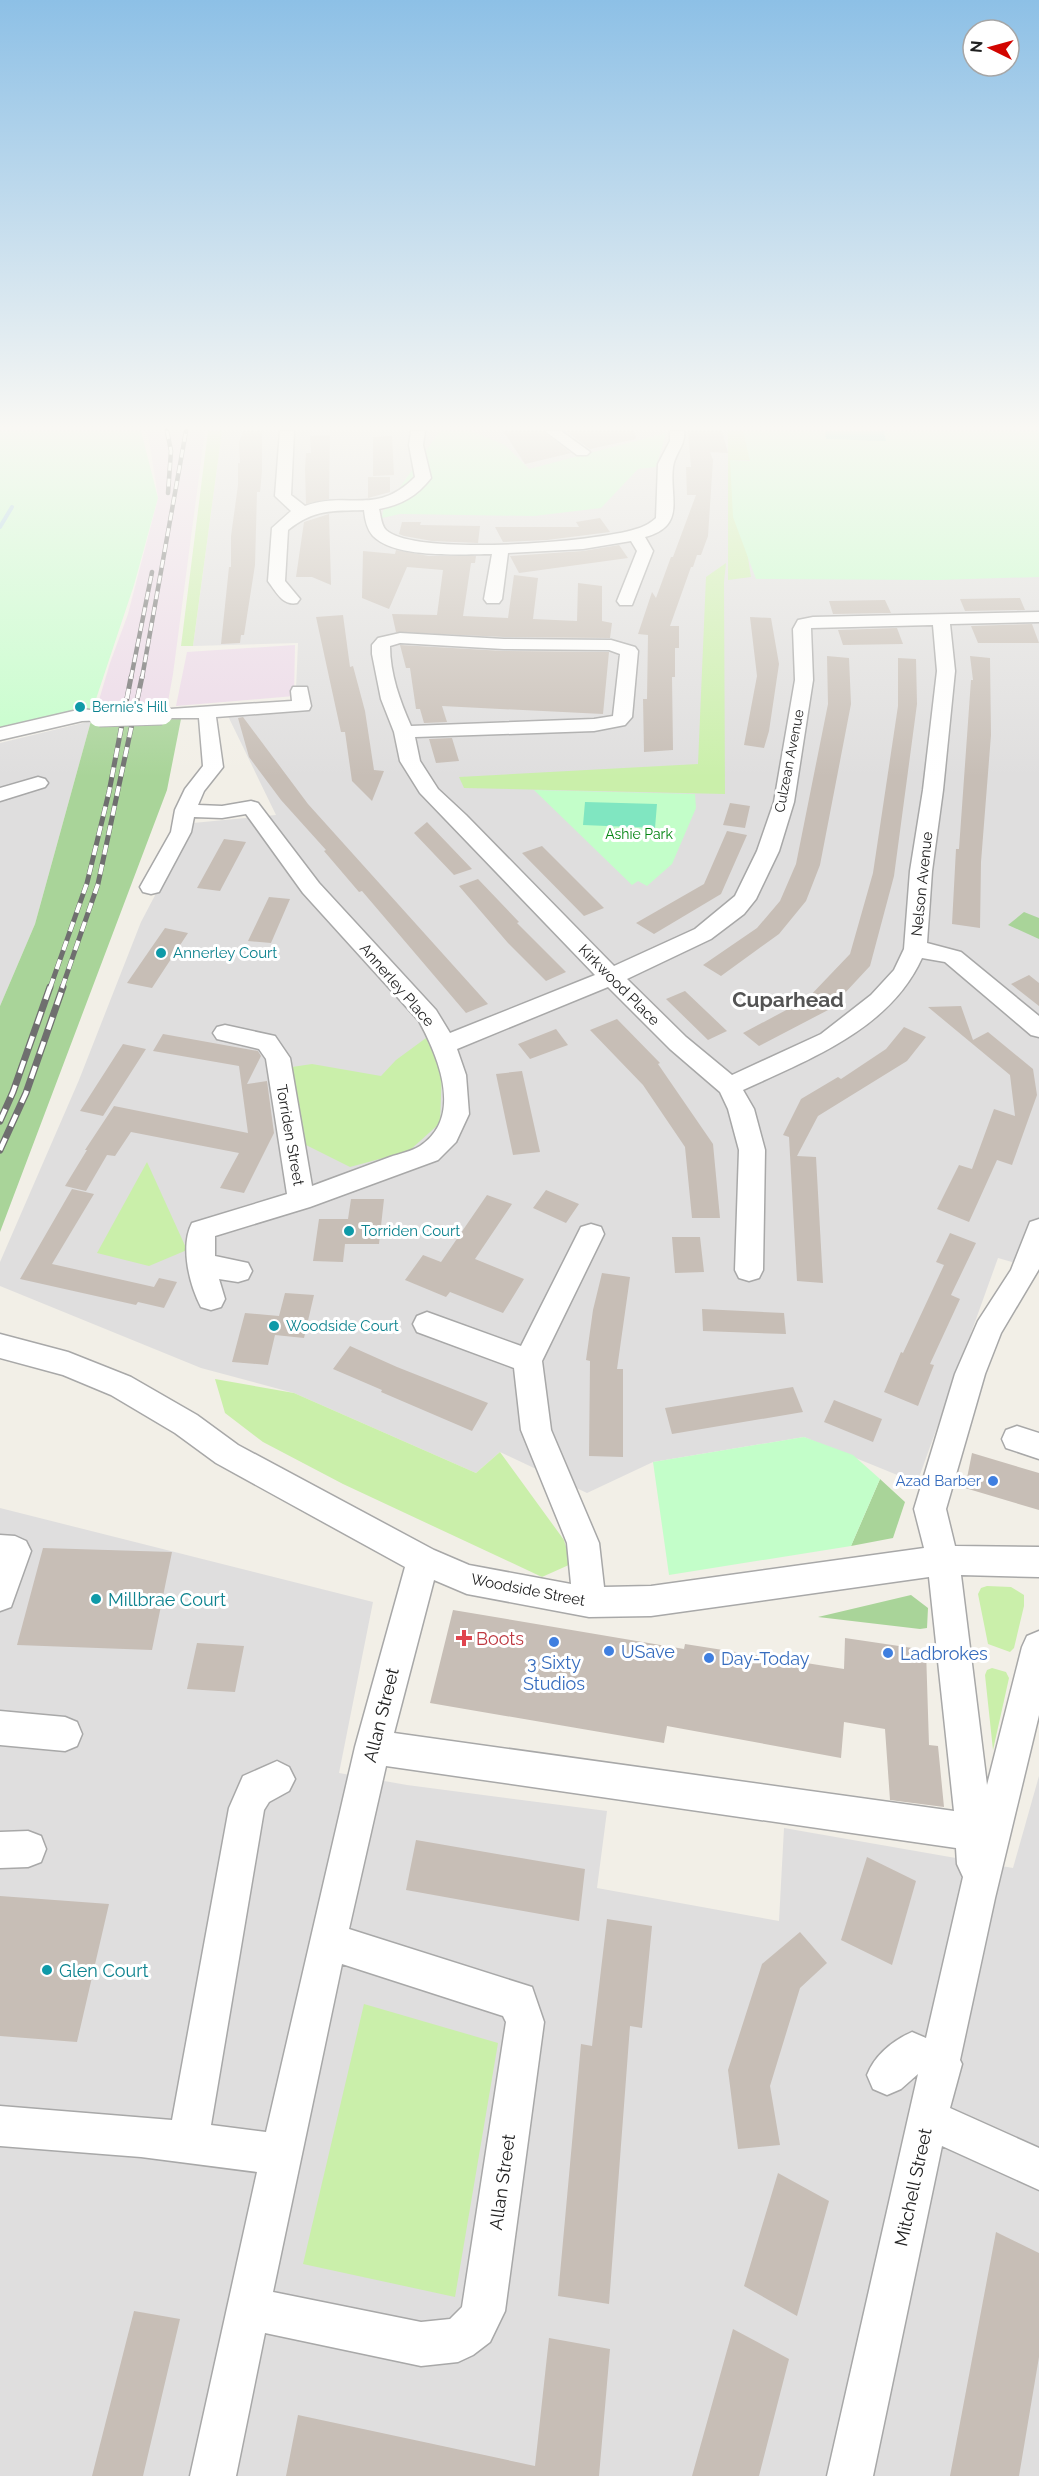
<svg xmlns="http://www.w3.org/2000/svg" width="1039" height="2476" font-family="Raleway,sans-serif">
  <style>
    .residential { fill: #dfdede }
    .industrial { fill: #ecd9e8 }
    .grass { fill: #caefaa }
    .forest { fill: #a9d499 }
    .park { fill: #c3fec9 }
    .pitch { fill: #80e6c1 }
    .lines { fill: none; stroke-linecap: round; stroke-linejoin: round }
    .stream { stroke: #a5d3e2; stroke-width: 4 }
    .building { fill: #c7beb6 }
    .minor-casing { stroke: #a8a8a8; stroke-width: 3 }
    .minor { fill: #fff; fill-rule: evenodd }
    .rail-far2-casing { stroke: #6f6f6f; stroke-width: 4.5 }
    .rail-far1-casing { stroke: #6f6f6f; stroke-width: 5 }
    .rail-casing { stroke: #6f6f6f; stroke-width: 7 }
    .rail-far2 { stroke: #fff; stroke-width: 3; stroke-dasharray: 8; stroke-linecap: butt }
    .rail-far1 { stroke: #fff; stroke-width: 4; stroke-dasharray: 10; stroke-linecap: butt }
    .rail { stroke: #fff; stroke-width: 4.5; stroke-dasharray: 13; stroke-linecap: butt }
    .minor-bridge-casing { stroke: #a8a8a8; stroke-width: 23; stroke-linecap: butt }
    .minor-bridge { stroke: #fff; stroke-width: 21 }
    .culture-dot { fill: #0f9aa8; stroke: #fff; stroke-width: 2 }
    .shop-dot { fill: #3f7fe0; stroke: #fff; stroke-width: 2 }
    .health-dot { fill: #e0444e; stroke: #fff; stroke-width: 2 }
    .labels { text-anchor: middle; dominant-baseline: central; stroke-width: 6; stroke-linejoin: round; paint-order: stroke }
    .far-culture-label { font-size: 14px; fill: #0d838f; stroke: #fff; text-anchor: start }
    .far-street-label { font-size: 14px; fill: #212121; stroke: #fff }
    .far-park-label { font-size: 14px; fill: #048512; stroke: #fff }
    .street-label { font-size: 15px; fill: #212121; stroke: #fff }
    .culture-label { font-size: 15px; fill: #0d838f; stroke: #fff; text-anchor: start }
    .shop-label { font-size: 15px; fill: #366cbe; stroke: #fff; text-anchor: end }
    .near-culture-label { font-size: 18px; fill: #0d838f; stroke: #fff; text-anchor: start }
    .near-health-label { font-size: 18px; fill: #be3a42; stroke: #fff; text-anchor: start }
    .near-shop-label { font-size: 18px; fill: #366cbe; stroke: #fff; text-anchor: start }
    .near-street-label { font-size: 18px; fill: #212121; stroke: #fff }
    .district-label { font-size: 21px; font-weight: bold; fill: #545454; stroke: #fff }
  </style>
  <rect width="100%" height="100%" fill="#f2efe7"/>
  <path class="residential" d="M 222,431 L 1039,431 L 1039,1270 L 998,1258 L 917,1483 L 804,1437 L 653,1462 L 587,1493 L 500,1452 L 476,1473 L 294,1393 L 201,1368 L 0,1286 L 0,1262 L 79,1080 L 141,922 L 193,823 L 276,815 L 228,716 L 309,708 L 308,688 L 296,689 L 298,643 L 193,646 Z
    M 91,721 L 35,924 L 0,1006 L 0,743 Z
    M 0,1508 L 373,1602 L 339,1773 L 407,1785 L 607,1811 L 597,1888 L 779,1921 L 784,1828 L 1013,1868 L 1039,1776 L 1039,2476 L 0,2476 Z"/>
  <path class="industrial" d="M 145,431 L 205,431 L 173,674 L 167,707 L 96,710 L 110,663 L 128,614 L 158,498 L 149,439 Z
    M 295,645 L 294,696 L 176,706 L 187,652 Z"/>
  <path class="grass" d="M 208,431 L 222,431 L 193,646 L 181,646 Z
    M 728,431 L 748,431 L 753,460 L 733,460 L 751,577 L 728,580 Z
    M 726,563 L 724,582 L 725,794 L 464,788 L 459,777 L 698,764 L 706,577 Z
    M 426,1038 L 442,1069 L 440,1123 L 409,1151 L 350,1167 L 306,1145 L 292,1067 L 312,1064 L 381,1076 L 396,1060 Z
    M 147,1162 L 187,1250 L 149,1266 L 97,1253 Z
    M 215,1379 L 294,1393 L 476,1473 L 500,1452 L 564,1540 L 571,1564 L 542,1577 L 343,1484 L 263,1442 L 225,1413 Z
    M 987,1586 L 1011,1587 L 1024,1595 L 1024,1606 L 1014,1648 L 1010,1652 L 988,1644 L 978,1594 L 981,1588 Z
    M 992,1668 L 1006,1672 L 1009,1678 L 993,1750 L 985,1675 L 987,1670 Z
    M 364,2004 L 498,2043 L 455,2297 L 303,2264 Z"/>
  <path class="forest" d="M 181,719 L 167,790 L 0,1232 L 0,1006 L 35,924 L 91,721 Z
    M 1024,912 L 1039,918 L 1039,939 L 1008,925 Z
    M 880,1479 L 905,1502 L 893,1538 L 851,1546 Z
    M 911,1595 L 928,1608 L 927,1628 L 920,1629 L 818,1617 Z"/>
  <path class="park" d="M 0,431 L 141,431 L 158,498 L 134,585 L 92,711 L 0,734 Z
    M 440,431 L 471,431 L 505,445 L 529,469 L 666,433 L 656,467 L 638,469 L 601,508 L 534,516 L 400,514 L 382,518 L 383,511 Z
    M 743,431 L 1039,431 L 1039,577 L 938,580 L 756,579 L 733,517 L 730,460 L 750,461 Z
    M 534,790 L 695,794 L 696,808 L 672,864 L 647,886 L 638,881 L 632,885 Z
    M 804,1437 L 853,1455 L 880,1479 L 851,1546 L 669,1575 L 653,1462 Z"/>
  <path class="pitch" d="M 825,431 L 884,431 L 886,441 L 826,439 Z
    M 585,802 L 657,804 L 655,828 L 583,825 Z"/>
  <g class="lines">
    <path class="stream" d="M 0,527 L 12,507"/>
  </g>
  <path class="building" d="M 243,431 L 262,431 L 262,471 L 260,492 L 257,492 L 255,565 L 244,635 L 241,635 L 240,643 L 221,644 L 229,567 L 231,567 L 231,536 L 238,485 L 238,463 L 240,463 L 239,443 Z
    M 503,431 L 543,431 L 571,453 L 525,464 Z
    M 565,431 L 635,431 L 636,439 L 590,449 Z
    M 688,431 L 722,431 L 728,453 L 710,452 L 713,460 L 708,536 L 701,555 L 697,555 L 693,567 L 691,567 L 670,626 L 679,626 L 679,648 L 675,648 L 675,677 L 672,677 L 673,750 L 644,752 L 643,699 L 647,699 L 648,635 L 638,634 L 652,592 L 656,598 L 671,557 L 673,557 L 696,495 L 687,495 L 686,467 L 691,467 Z
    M 330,435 L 329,499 L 306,504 L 305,469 L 306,453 L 311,453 L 310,436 Z
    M 392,436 L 394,475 L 373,476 L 373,437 Z
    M 368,477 L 390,477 L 390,492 L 368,498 Z
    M 329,514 L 331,585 L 312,577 L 296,577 L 304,522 Z
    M 600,518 L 610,532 L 547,540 L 503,542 L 495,527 L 579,527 L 576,522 Z
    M 402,522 L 421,522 L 420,525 L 480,526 L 478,543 L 432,541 L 404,536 L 399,534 Z
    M 619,545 L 628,558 L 519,573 L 510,556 L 583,551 Z
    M 396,550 L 429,556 L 476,556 L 475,563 L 471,563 L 463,616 L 508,618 L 514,575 L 538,578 L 533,619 L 577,621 L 578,583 L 602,586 L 602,621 L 612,623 L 610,638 L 504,637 L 396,632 L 392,614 L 437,615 L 443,570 L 407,567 L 389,609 L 362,598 L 363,551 L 395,554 Z
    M 1020,598 L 1025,610 L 965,611 L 960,599 Z
    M 885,600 L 891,613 L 833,614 L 829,601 Z
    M 343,615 L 350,667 L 353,666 L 365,711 L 374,770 L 384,771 L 372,801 L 352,781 L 345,732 L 341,732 L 316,617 Z
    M 750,617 L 771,618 L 779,664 L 769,731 L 764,748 L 744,745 L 757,676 Z
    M 1032,624 L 1039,643 L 978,643 L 971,626 Z
    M 897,628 L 903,644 L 843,645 L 838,630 Z
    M 400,645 L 504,651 L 609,652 L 603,714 L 442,706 L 447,722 L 424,723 L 420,709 L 416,709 L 410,668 L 406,668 Z
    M 827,656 L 849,658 L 851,704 L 820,865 L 806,901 L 779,934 L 721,976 L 703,965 L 757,928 L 780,901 L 796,864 L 828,704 Z
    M 970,656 L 990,658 L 991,735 L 981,862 L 980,928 L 952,924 L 956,849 L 959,849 L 971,680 L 973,680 Z
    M 898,658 L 916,659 L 917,704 L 894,876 L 870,966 L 830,1009 L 759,1046 L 743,1033 L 807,999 L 850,954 L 873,873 L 898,706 Z
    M 243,717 L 308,804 L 488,1004 L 466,1013 L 362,891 L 359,892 L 324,851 L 326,850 L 281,800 L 249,757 L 238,718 Z
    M 452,738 L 459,761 L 436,763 L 429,739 Z
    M 730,803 L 750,806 L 745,828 L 723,825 Z
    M 427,822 L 472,869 L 454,875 L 414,833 Z
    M 727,831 L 747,835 L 721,894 L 654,934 L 636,923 L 704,884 Z
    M 224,839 L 246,842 L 220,891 L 197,888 Z
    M 542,846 L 604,908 L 584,916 L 522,853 Z
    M 478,879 L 519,922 L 517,923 L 566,972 L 546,981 L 508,943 L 459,886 Z
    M 269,897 L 290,899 L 271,943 L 248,941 Z
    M 165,928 L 188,933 L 152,988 L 127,983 Z
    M 1029,975 L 1039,983 L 1039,1006 L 1011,984 Z
    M 685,991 L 727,1031 L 708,1040 L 666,999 Z
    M 961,1006 L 973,1040 L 988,1032 L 1033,1069 L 1037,1095 L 1012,1165 L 997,1160 L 969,1222 L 937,1209 L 959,1165 L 972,1169 L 994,1109 L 1015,1116 L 1010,1075 L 928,1007 Z
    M 617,1019 L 660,1063 L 658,1064 L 713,1144 L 720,1218 L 692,1218 L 685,1147 L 643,1085 L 590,1030 Z
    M 904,1027 L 926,1037 L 907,1061 L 818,1116 L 797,1156 L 816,1157 L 823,1283 L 797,1281 L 789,1137 L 783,1135 L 801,1099 L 838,1077 L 841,1079 L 886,1049 Z
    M 556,1029 L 568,1045 L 530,1059 L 518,1044 Z
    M 163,1034 L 258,1051 L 261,1056 L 247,1084 L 267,1081 L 274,1133 L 244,1193 L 220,1188 L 239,1153 L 131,1132 L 115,1156 L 107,1155 L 86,1191 L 65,1186 L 87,1150 L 85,1150 L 114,1106 L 248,1133 L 239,1066 L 153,1051 Z
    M 123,1044 L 146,1049 L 103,1116 L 80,1111 Z
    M 522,1071 L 540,1152 L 513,1155 L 496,1074 Z
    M 72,1189 L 94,1194 L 52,1264 L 154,1287 L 159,1278 L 177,1282 L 164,1308 L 138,1302 L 136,1305 L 20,1279 Z
    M 546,1190 L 579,1204 L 566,1223 L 533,1208 Z
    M 487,1195 L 512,1204 L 475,1259 L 524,1279 L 503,1313 L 450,1292 L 446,1297 L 405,1280 L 423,1255 L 441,1262 Z
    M 351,1199 L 384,1199 L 379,1244 L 345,1244 L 343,1262 L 313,1261 L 319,1219 L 348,1219 Z
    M 950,1233 L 976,1243 L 951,1295 L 960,1299 L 930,1364 L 934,1365 L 918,1406 L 884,1392 L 901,1352 L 903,1353 L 944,1265 L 936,1262 Z
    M 672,1237 L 700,1237 L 704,1272 L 675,1273 Z
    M 602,1273 L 630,1277 L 617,1369 L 623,1369 L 623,1457 L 589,1456 L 590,1361 L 586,1360 L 593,1310 Z
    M 285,1293 L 314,1295 L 304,1338 L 275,1335 L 268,1365 L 232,1362 L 245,1313 L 279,1316 Z
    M 702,1309 L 784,1313 L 786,1334 L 703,1331 Z
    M 350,1346 L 397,1367 L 488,1403 L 472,1431 L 381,1392 L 382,1390 L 333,1369 Z
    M 793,1387 L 803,1412 L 672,1434 L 665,1408 Z
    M 834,1400 L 882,1419 L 873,1442 L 824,1422 Z
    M 972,1453 L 1039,1473 L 1039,1510 L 965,1488 Z
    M 43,1548 L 172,1552 L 152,1650 L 17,1645 Z
    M 453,1610 L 684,1649 L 685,1644 L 844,1669 L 845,1638 L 926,1650 L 929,1745 L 938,1746 L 944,1807 L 890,1800 L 885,1729 L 844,1722 L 841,1758 L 667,1726 L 664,1743 L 430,1703 Z
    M 197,1643 L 244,1646 L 235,1692 L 187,1689 Z
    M 416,1840 L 585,1869 L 579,1921 L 406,1890 Z
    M 867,1857 L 916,1881 L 892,1965 L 841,1940 Z
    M 0,1896 L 109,1904 L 77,2042 L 0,2036 Z
    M 607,1919 L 652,1926 L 642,2028 L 630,2026 L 609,2304 L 558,2296 L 581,2044 L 592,2046 Z
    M 800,1932 L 827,1963 L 800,1988 L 770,2086 L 780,2145 L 738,2149 L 728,2070 L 762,1964 Z
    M 778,2173 L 829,2201 L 797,2316 L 744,2286 Z
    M 996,2232 L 1039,2253 L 1039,2357 L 1019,2476 L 950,2476 Z
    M 134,2311 L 180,2319 L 143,2476 L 92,2476 Z
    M 733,2329 L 789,2359 L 759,2476 L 692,2476 Z
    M 549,2338 L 610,2349 L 599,2476 L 286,2476 L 298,2415 L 535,2466 Z"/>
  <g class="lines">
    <g class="minor-casing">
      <path id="minor" d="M 280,431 L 294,431 L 291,495 L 305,506 C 349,490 375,517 415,477 L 409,445 L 411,431 L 425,431 L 423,445 L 431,478 C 417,496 401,505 379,509 C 381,516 381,525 386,530 C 415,557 597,542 636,529 C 643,527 651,523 656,518 L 658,464 L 670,441 L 670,431 L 684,431 C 686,445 675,453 673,467 C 669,497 687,526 645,537 L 653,551 L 632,605 L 620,605 L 617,601 L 637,551 L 631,541 L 583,549 L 508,553 L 502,599 L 499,603 L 487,603 L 484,599 L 492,554 C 461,554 396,559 373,536 C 367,529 365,520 364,510 C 332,511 314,509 288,530 L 285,581 L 300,599 L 297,603 C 283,606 276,592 268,581 L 272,528 L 291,511 L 275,496 Z
        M 545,431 L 561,431 L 590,452 L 587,455 L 577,455 Z
        M 1039,612 L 1039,622 L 950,624 L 955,671 L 943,790 L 932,871 L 927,943 L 961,952 L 1039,1016 L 1039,1037 L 1031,1035 L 945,962 L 922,958 C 890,1029 810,1059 743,1090 L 754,1109 L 765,1150 L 763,1270 L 759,1278 L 749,1281 L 739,1278 L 735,1270 L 739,1150 L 728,1109 L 720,1092 L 670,1049 L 608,987 L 457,1049 L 466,1075 L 469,1114 L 456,1142 L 438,1160 L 310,1207 L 215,1236 L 215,1256 L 248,1263 L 252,1271 L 248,1279 L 238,1282 L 219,1279 L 225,1299 L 221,1307 L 211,1310 L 201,1307 C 189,1284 180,1246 192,1223 L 287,1194 L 266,1059 L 259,1049 L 217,1039 L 213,1033 L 217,1027 L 225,1025 L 275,1036 L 290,1058 L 312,1186 C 338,1176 364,1167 390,1157 C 399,1154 412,1151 420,1146 C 464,1117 438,1056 419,1021 L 303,893 L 246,814 L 222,818 L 194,817 L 191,832 L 159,892 L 151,894 L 143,892 L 140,887 L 171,832 L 175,810 L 185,789 L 203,766 L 199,718 L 155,718 L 152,714 L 155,710 L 292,701 L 291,691 L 293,687 L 307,687 L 311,706 L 309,710 L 216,717 L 223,767 L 204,791 L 198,805 L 222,806 L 251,801 L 258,803 L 319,883 L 436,1010 L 450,1033 L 595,975 L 420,793 L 400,761 L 394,732 L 381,699 L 372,654 L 372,645 L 378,638 L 400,633 L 504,639 L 611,640 L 635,647 L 638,651 L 632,717 L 625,725 L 594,731 L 415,737 L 420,761 L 438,789 L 466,815 L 614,966 L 695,929 L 735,896 L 757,851 L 774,802 L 795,680 L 793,629 L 798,620 L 813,617 ZM 933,625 L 937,671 L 923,790 L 910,871 L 904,949 L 894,970 L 871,995 L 821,1034 L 732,1075 L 686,1037 L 627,979 L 711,939 L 744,914 L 756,899 L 779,851 L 794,802 L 813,680 L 811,628 ZM 400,643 L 504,649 L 609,650 L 620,654 L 613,716 L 594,719 L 411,726 C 400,701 390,674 390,646 Z
        M 82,709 L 106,712 L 109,716 L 106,720 L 82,721 L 0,740 L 0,728 Z
        M 38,777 L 45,779 L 48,783 L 45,787 L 0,801 L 0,788 Z
        M 1039,1219 L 1039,1269 L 1001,1333 L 985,1374 L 946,1509 L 955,1546 L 1039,1547 L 1039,1577 L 961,1575 L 987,1785 L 1022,1647 L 1027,1636 L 1039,1631 L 1039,1715 L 995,1898 L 960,2060 L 962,2064 L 950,2108 L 1039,2148 L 1039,2190 L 942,2146 L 873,2476 L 827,2476 L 918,2074 L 901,2089 L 887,2095 L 873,2089 L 867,2075 C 875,2055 892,2041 912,2032 L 926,2038 L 963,1877 L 957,1864 L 956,1848 L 386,1766 L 349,1929 L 532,1987 L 544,2022 L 505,2311 L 490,2342 L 473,2355 L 458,2362 L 421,2366 L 265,2333 L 236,2476 L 190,2476 L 257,2172 L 141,2157 L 0,2146 L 0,2106 L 172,2120 L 229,1808 L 243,1776 L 277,1761 L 289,1767 L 295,1779 L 289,1791 L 269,1802 L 264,1810 L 211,2125 L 266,2132 L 355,1747 L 405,1567 L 216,1463 L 175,1433 L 111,1395 L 63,1375 L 0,1358 L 0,1334 L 68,1352 L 131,1377 L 197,1415 L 238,1445 L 434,1550 L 469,1565 L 571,1584 L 567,1543 L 521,1430 L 514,1368 L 417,1332 L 413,1324 L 417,1316 L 427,1312 L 521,1346 L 581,1227 L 591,1224 L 601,1227 L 604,1234 L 542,1361 L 551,1430 L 599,1543 L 604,1587 L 651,1586 L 924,1548 L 914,1509 L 955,1374 L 978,1321 L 1011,1270 L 1030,1222 ZM 929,1577 L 954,1811 L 394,1733 L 434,1580 L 467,1594 L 589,1617 L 651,1616 ZM 342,1964 L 503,2016 L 506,2022 L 462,2307 L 450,2319 L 421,2322 L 273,2292 Z
        M 1017,1426 L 1039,1433 L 1039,1459 L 1006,1448 L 1002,1439 L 1006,1430 Z
        M 0,1535 L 15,1536 L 26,1541 L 31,1551 L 11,1607 L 0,1611 Z
        M 0,1711 L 65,1717 L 77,1722 L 82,1734 L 77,1746 L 65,1751 L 0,1745 Z
        M 28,1831 L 41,1836 L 46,1849 L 41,1862 L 28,1867 L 0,1868 L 0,1832 Z"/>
    </g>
    <use href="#minor" class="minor"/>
    <g class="rail-far2-casing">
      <path id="rail-far2" d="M 167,431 L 171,451 L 168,493
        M 131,678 L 152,572
        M 142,678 L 186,431"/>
    </g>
    <g class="rail-far1-casing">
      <path id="rail-far1" d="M 50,988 L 87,883 L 109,792 L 131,677
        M 62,988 L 98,884 L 142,677"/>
    </g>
    <g class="rail-casing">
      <path id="rail" d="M 0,1121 L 13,1092 L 50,987
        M 0,1150 L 26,1093 L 63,987"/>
    </g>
    <use href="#rail-far2" class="rail-far2"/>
    <use href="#rail-far1" class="rail-far1"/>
    <use href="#rail" class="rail"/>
    <g class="minor-bridge-casing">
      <path id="minor-bridge" d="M 99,716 L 162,714"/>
    </g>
    <use href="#minor-bridge" class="minor-bridge"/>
  </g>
  <linearGradient id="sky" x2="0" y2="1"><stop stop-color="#8dc0e6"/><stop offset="0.55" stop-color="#f9f8f4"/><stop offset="1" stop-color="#f9f8f4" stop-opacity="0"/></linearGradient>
  <rect width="1039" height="777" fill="url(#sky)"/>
  <g class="culture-dot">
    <circle cx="80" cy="707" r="6"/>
    <circle cx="161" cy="953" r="6"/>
    <circle cx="349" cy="1231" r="6"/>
    <circle cx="274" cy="1326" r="6"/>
    <circle cx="96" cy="1599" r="6"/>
    <circle cx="47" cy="1970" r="6"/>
  </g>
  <g class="shop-dot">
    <circle cx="993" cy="1481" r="6"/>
    <circle cx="554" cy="1642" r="6"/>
    <circle cx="609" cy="1651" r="6"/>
    <circle cx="888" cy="1653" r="6"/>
    <circle cx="709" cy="1658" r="6"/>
  </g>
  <path class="health-dot" d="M461 1629h6v6h6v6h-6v6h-6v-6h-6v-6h6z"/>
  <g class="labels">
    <g class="far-culture-label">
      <text x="92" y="707">Bernie's Hill</text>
    </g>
    <g class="far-street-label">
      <text transform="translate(789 761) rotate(-79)">Culzean Avenue</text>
    </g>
    <g class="far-park-label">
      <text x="639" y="834">Ashie Park</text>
    </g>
    <g class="street-label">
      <text transform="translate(922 884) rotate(-84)">Nelson Avenue</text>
      <text transform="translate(397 985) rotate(49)">Annerley Place</text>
      <text transform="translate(619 985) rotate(45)">Kirkwood Place</text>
      <text transform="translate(290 1135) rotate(80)">Torriden Street</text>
      <text transform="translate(528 1590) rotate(11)">Woodside Street</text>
    </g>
    <g class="culture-label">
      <text x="173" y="953">Annerley Court</text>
      <text x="361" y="1231">Torriden Court</text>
      <text x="286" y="1326">Woodside Court</text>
    </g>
    <g class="shop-label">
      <text x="981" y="1481">Azad Barber</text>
    </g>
    <g class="near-culture-label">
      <text x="108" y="1599">Millbrae Court</text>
      <text x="59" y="1970">Glen Court</text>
    </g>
    <g class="near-health-label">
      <text x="476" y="1638">Boots</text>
    </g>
    <g class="near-shop-label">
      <text x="621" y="1651">USave</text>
      <text x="900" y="1653">Ladbrokes</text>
      <text x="721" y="1658">Day-Today</text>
      <text x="554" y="1662" text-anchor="middle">3 Sixty<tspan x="554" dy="21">Studios</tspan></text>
    </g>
    <g class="near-street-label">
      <text transform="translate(381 1715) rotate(-76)">Allan Street</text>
      <text transform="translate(502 2182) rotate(-82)">Allan Street</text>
      <text transform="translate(913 2187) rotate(-78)">Mitchell Street</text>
    </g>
    <g class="district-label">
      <text x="788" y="999">Cuparhead</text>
    </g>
  </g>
  <g transform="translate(991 48) rotate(275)"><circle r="28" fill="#ffffff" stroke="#a6a6a6" stroke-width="1.5"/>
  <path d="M0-4.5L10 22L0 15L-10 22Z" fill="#d20500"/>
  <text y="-9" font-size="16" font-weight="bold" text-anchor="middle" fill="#212121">N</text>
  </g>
</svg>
